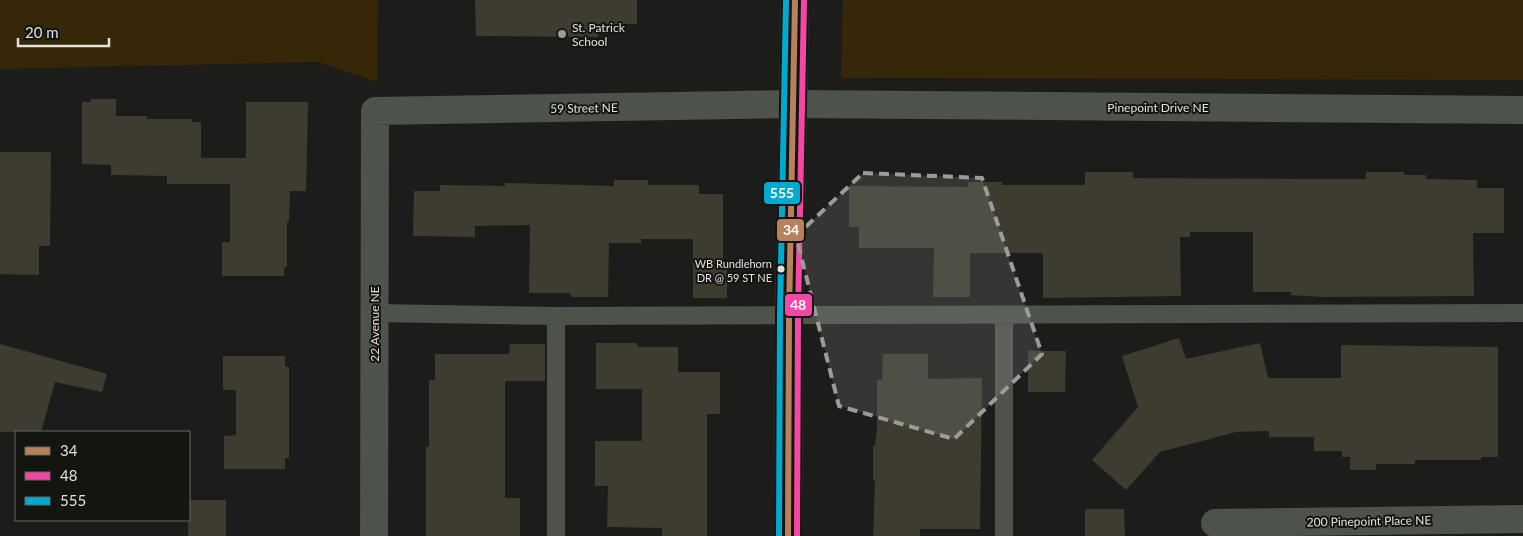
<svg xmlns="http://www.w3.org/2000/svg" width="1523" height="536" font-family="Lato,sans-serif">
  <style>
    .green { fill: #372709 }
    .building { fill: #3e3c31 }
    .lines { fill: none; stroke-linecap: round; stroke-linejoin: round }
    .lane { stroke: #4d524b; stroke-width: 18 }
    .street { stroke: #4d524b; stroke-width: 28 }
    .secondary { stroke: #585e56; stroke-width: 28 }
    .bus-1-casing { stroke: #141511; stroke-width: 10 }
    .bus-2-casing { stroke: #141511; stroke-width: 10 }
    .bus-3-casing { stroke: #141511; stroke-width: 10 }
    .bus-1 { stroke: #b6815c; stroke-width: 6 }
    .bus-2 { stroke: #f346a5; stroke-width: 6 }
    .bus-3 { stroke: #00a9ce; stroke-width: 6 }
    .marked { fill: #9b9c99; fill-opacity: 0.2; stroke: #9b9c99; stroke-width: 4; stroke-dasharray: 10 6; stroke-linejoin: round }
    .poi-dot { fill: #9b9c99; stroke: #141511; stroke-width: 2 }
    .bus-dot { fill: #e0e0dd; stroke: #141511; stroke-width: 2 }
    .labels { text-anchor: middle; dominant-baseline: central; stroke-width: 4; stroke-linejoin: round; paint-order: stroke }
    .bus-label { font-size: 11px; fill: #e0e0dd; stroke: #141511; text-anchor: end }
    .poi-label { font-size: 12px; fill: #e0e0dd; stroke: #141511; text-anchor: start }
    .street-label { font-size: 12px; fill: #e0e0dd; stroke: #141511 }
    .line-badge { stroke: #141511; stroke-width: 2 }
    .badge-label { font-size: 14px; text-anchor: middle; font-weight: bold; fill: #fff }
  </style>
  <rect width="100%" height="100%" fill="#1c1d1b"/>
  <path class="green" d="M 0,0 L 378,0 L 377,82 L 318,62 L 0,69 Z
    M 843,0 L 1523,0 L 1523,80 L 841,78 Z"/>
  <path class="building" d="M 475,0 L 637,0 L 637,24 L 598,24 L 598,37 L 476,36 Z
    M 91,99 L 116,99 L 116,116 L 147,116 L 147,119 L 192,119 L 192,122 L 201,122 L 201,158 L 246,158 L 246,102 L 308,102 L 306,191 L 290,191 L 289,222 L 287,222 L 287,267 L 284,267 L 284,276 L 222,276 L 222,242 L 230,242 L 230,184 L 167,184 L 167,176 L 111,175 L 111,165 L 82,164 L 82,102 L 91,102 Z
    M 0,152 L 51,152 L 50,246 L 39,246 L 39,275 L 0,274 Z
    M 1085,172 L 1133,172 L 1133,178 L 1310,179 L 1366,179 L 1366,172 L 1404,172 L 1404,175 L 1426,175 L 1426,179 L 1477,180 L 1477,188 L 1504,188 L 1504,233 L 1473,233 L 1474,296 L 1321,297 L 1291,295 L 1291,292 L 1253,292 L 1253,232 L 1190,232 L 1190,237 L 1180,237 L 1181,296 L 1043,298 L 1043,253 L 970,253 L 970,297 L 933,297 L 934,248 L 859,248 L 859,227 L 849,227 L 849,186 L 968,187 L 968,182 L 1002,182 L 1002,185 L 1085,185 Z
    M 614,180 L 648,180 L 648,185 L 699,185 L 699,194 L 723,194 L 723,261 L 727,261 L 727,298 L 693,298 L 693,239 L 641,239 L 641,243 L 609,243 L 608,297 L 571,297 L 571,293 L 529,293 L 530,225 L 475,226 L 475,237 L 413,236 L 414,191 L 440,191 L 440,185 L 505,186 L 505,183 L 614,186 Z
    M 1179,338 L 1186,359 L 1260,343 L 1268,378 L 1341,378 L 1341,345 L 1498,347 L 1498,457 L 1481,457 L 1481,460 L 1415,460 L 1415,464 L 1376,464 L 1376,470 L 1350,470 L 1350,457 L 1342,457 L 1342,451 L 1314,451 L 1314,437 L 1269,437 L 1269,431 L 1236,432 L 1160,452 L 1126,490 L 1092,460 L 1138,407 L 1122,356 Z
    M 596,343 L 637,343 L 637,347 L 678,347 L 678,372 L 720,372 L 720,414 L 707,414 L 707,536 L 662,536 L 662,528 L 607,527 L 608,486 L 595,486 L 595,441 L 642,441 L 642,389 L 596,389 Z
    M 0,344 L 107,374 L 102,392 L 55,382 L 41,432 L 0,432 Z
    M 510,344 L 545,344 L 545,381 L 505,381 L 505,498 L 520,498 L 520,536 L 426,536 L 426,447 L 429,447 L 429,380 L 435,380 L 435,354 L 509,354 Z
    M 1028,351 L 1066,351 L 1065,392 L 1028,392 Z
    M 883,354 L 928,354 L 928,379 L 982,378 L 980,529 L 920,529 L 920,536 L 873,536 L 875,480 L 873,480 L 873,446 L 875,446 L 877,429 L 877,380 L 882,380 Z
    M 223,356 L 285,356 L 285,367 L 289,367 L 289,458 L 285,458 L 285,469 L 224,469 L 224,436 L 236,435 L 236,390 L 223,390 Z
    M 189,500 L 226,500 L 226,536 L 188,536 Z
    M 1085,509 L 1124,509 L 1125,536 L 1085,536 Z"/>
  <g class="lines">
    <path class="lane" d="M 374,313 L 556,316
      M 556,536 L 556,316 L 1523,313
      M 1004,536 L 1004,316"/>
    <path class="street" d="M 1215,523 L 1523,519
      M 374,536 L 375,111 L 793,104 L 1523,110"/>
    <path class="secondary" d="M 788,536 L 789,316 L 795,0"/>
    <g class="bus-1-casing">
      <path id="bus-1" d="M 788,536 L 789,316 L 795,0"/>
    </g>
    <g class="bus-2-casing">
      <path id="bus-2" d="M 797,536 L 798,316 L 804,0"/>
    </g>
    <g class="bus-3-casing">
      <path id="bus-3" d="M 779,536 L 780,316 L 786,0"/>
    </g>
    <use href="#bus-1" class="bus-1"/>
    <use href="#bus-2" class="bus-2"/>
    <use href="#bus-3" class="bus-3"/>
  </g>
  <path class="marked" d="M 863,173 L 982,178 L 1042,354 L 954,439 L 839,406 L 796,236 Z"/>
  <circle class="poi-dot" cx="562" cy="34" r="5"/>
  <circle class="bus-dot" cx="781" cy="269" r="4.5"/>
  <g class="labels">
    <g class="bus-label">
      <text x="772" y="263">WB Rundlehorn<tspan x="772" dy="14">DR @ 59 ST NE</tspan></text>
    </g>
    <g class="poi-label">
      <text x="572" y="27">St. Patrick<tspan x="572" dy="14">School</tspan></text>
    </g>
    <g class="street-label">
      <text x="1158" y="107">Pinepoint Drive NE</text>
      <text transform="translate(584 108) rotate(-1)">59 Street NE</text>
      <text transform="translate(374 324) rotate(-90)">22 Avenue NE</text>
      <text transform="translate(1369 521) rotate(-1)">200 Pinepoint Place NE</text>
    </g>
  </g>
  <g class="line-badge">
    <rect x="763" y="181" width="38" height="24" rx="5" fill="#00a9ce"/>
    <rect x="776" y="218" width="29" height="24" rx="5" fill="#b6815c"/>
    <rect x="784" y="293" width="29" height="24" rx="5" fill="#f346a5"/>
  </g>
  <g class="badge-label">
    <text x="782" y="198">555</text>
    <text x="791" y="235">34</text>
    <text x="798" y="310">48</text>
  </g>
  <rect x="15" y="431" width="175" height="90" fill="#141511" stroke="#666663"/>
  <rect x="25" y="447" width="25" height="8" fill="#b6815c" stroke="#666663"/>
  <text x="60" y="456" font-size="15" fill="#e0e0dd">34</text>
  <rect x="25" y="472" width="25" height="8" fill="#f346a5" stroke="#666663"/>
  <text x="60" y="481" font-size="15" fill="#e0e0dd">48</text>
  <rect x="25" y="497" width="25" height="8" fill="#00a9ce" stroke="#666663"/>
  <text x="60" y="506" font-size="15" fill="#e0e0dd">555</text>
  <path d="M18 38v8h91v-8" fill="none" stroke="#e0e0dd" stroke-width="2.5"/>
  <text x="25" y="38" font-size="15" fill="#e0e0dd" stroke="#141511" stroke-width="4" paint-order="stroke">20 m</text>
</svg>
